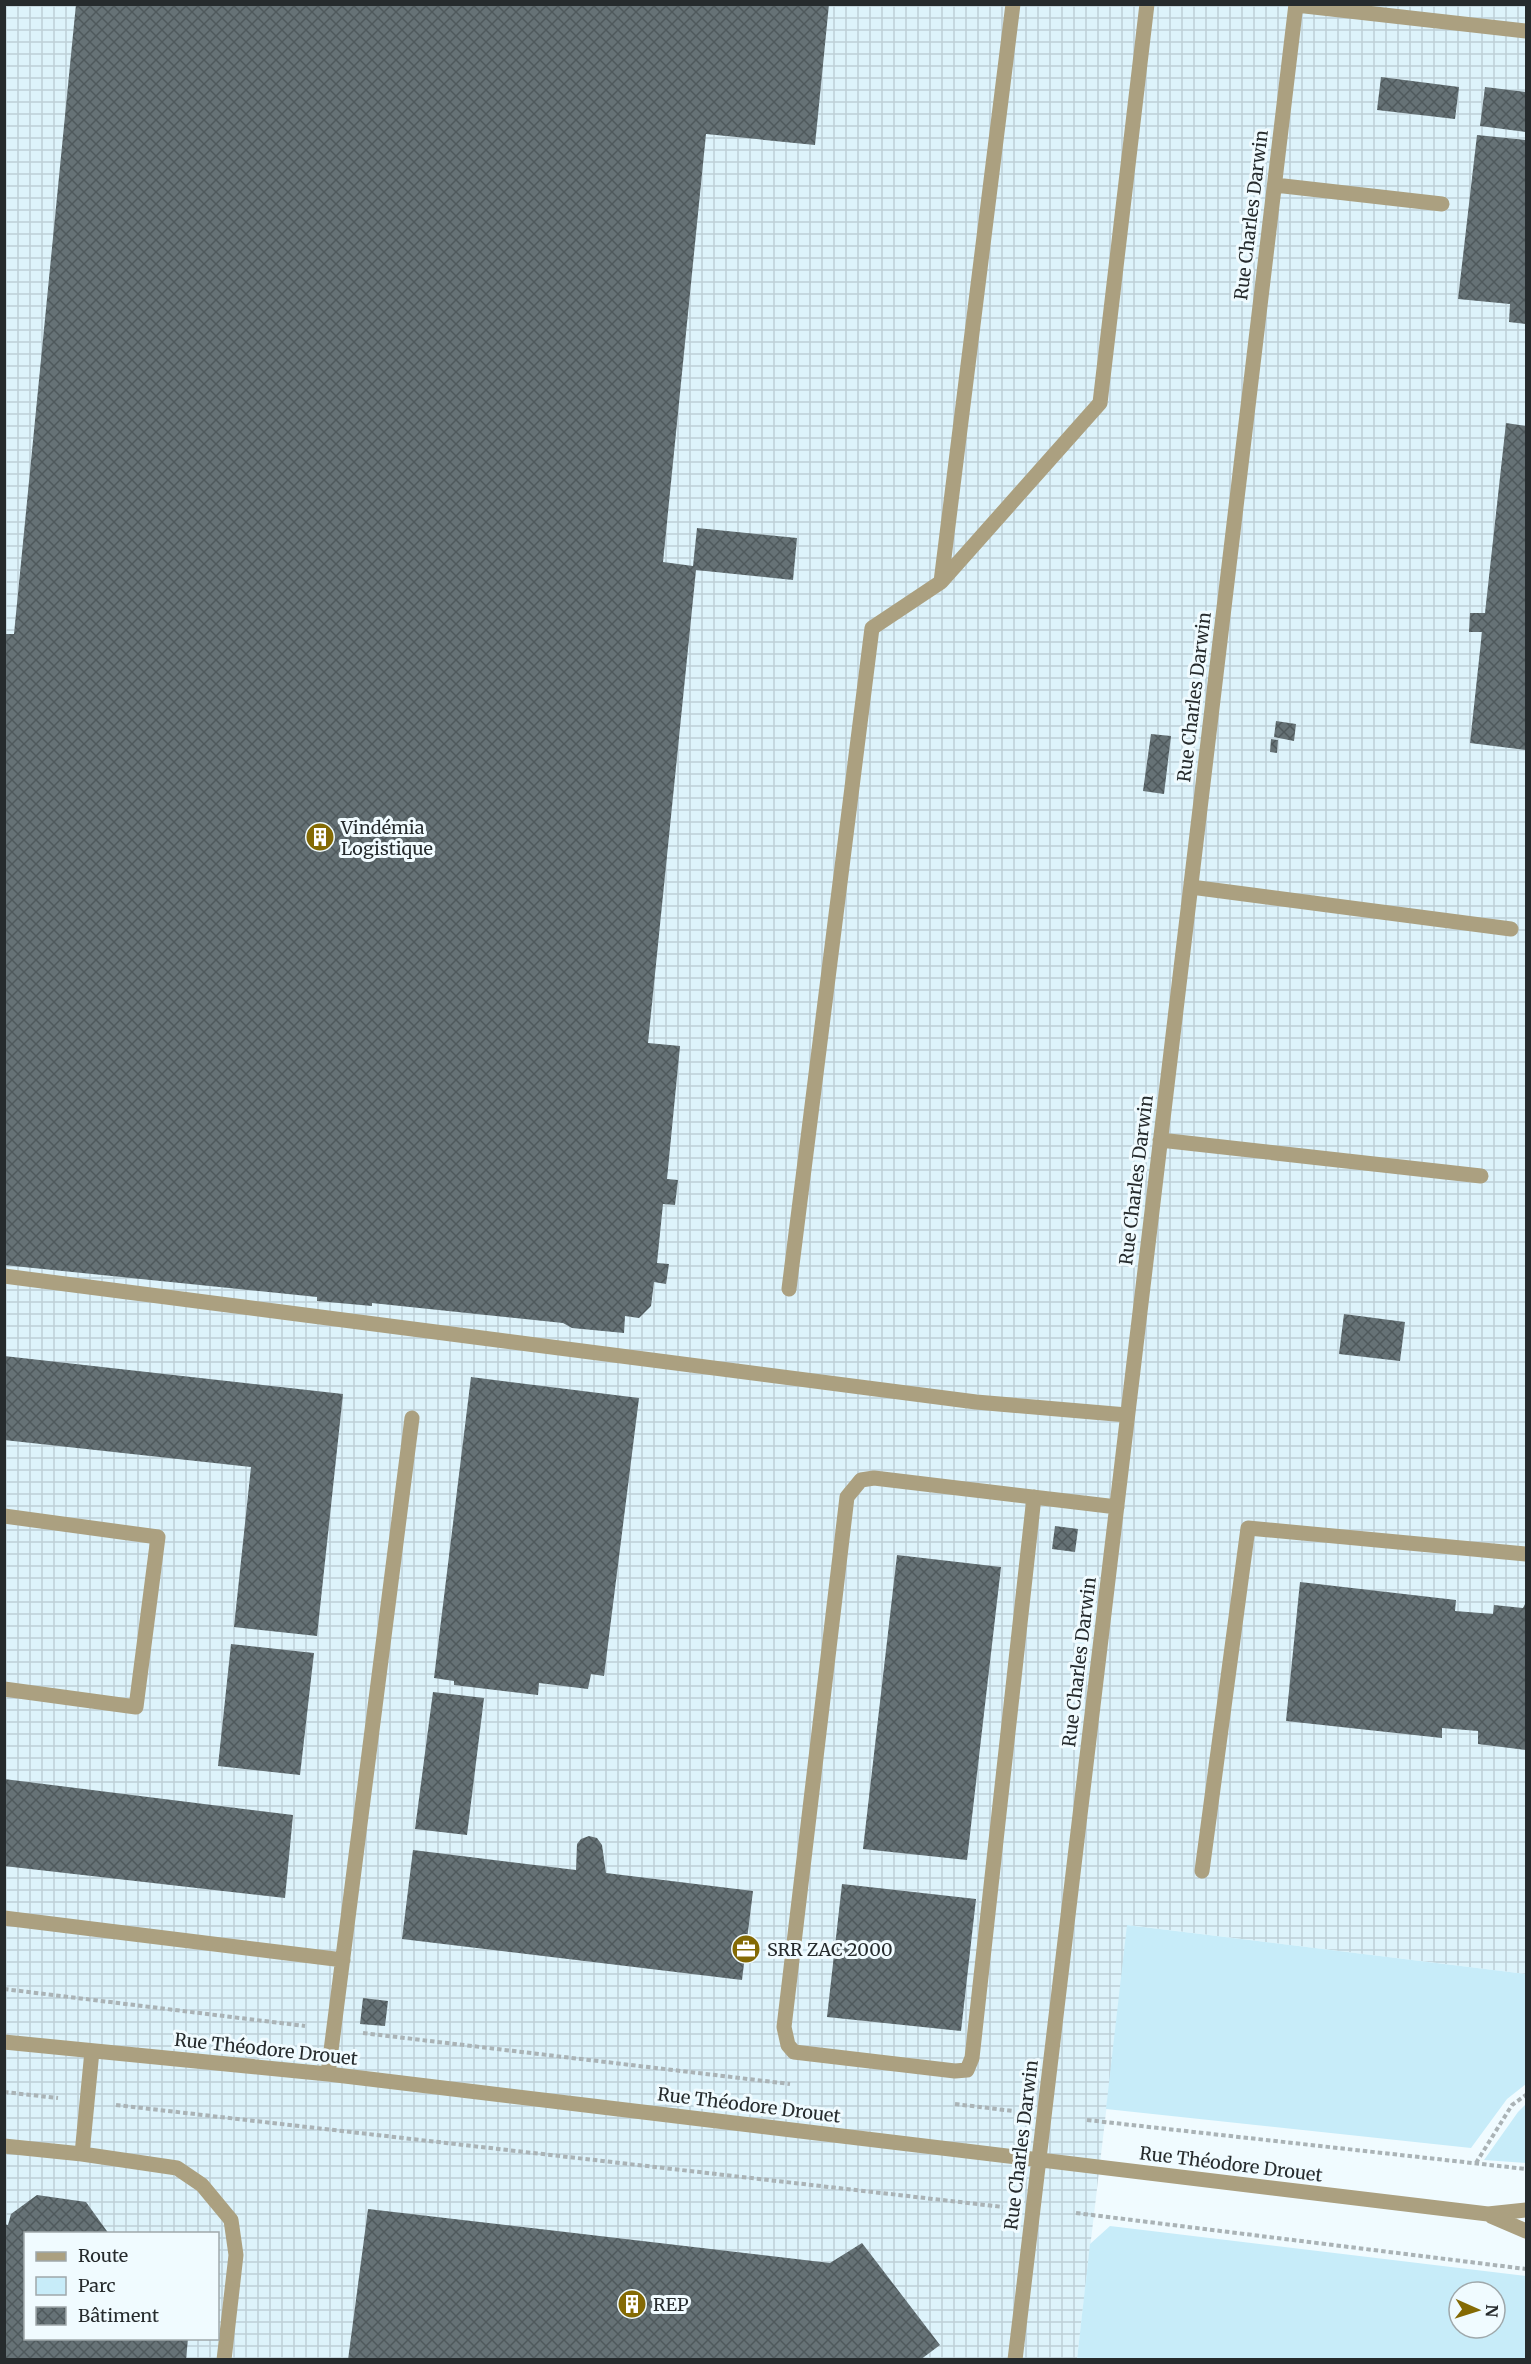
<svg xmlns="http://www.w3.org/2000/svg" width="1531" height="2364" font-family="Merriweather,serif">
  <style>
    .industrial { fill: url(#industrial-grid); fill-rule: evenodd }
    .green { fill: #c7ecf9; fill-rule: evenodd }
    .building { fill: url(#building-cross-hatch) }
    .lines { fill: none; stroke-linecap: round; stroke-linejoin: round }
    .path { stroke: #aab3b6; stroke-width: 4; stroke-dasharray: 4.5 3; stroke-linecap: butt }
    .minor { stroke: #aba080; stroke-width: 15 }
    .labels { text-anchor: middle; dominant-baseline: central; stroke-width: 6; stroke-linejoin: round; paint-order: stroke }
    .street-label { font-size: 18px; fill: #262b2d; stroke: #f0fbff }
    .poi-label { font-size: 18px; fill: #262b2d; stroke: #f0fbff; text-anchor: start }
  </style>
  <defs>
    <pattern id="industrial-grid" width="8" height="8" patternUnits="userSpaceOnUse" patternTransform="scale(1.5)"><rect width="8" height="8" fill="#ddf3fb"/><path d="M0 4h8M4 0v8" fill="none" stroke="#bed0d7"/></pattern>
    <pattern id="building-cross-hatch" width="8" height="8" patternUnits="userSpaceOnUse" patternTransform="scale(1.5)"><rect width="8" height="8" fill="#667276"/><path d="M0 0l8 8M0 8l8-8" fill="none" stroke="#4f595c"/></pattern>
  </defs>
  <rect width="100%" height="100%" fill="#f0fbff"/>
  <path class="industrial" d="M 5,5 L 1526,5 L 1526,1974 L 1128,1925 L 1077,2359 L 5,2360 ZM 26,2234 L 218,2234 L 218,2338 L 26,2338 Z"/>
  <path class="green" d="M 1127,1925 L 1526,1974 L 1526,2084 L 1507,2099 L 1471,2148 L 1106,2109 Z
    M 1526,2104 L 1526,2163 L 1484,2160 L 1518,2112 Z
    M 1110,2226 L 1526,2276 L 1526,2359 L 1077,2359 L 1090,2244 ZM 1459,2292 L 1495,2292 L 1495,2328 L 1459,2328 Z"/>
  <path class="building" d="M 76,4 L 829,4 L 815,145 L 706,134 L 663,562 L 693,566 L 697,528 L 797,538 L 793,580 L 696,570 L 648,1043 L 680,1046 L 667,1179 L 678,1180 L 675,1205 L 663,1204 L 657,1263 L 669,1264 L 666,1284 L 654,1282 L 651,1306 L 639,1318 L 625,1316 L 624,1333 L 572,1328 L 563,1323 L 372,1303 L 372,1306 L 317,1301 L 317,1297 L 4,1265 L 4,634 L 14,634 Z
    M 1381,77 L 1459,87 L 1455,119 L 1377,110 Z
    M 1485,87 L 1526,92 L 1526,132 L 1480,126 Z
    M 1477,135 L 1526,140 L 1526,324 L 1509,322 L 1510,304 L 1458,299 Z
    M 1506,423 L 1526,426 L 1526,750 L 1470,743 L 1482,632 L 1469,632 L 1470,613 L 1485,613 Z
    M 1276,721 L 1296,724 L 1294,741 L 1274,737 Z
    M 1151,734 L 1171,736 L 1164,794 L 1143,791 Z
    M 1271,739 L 1278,740 L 1277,753 L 1270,752 Z
    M 1344,1314 L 1405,1322 L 1400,1361 L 1339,1354 Z
    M 4,1356 L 343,1394 L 317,1636 L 234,1627 L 251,1467 L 4,1440 Z
    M 471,1377 L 639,1398 L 604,1676 L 591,1674 L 588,1689 L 539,1683 L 538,1695 L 454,1685 L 454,1681 L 434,1678 Z
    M 1055,1526 L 1078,1529 L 1075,1552 L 1052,1549 Z
    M 897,1555 L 1001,1567 L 967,1860 L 863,1849 Z
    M 1300,1582 L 1456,1600 L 1455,1611 L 1493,1614 L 1494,1605 L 1523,1608 L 1526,1602 L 1526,1750 L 1478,1744 L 1478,1731 L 1442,1728 L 1442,1738 L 1286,1721 Z
    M 231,1644 L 314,1653 L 300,1775 L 218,1766 Z
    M 433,1692 L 484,1698 L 467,1835 L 415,1829 Z
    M 4,1779 L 293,1815 L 285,1898 L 4,1866 Z
    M 589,1836 L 597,1838 L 602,1845 L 606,1873 L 753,1891 L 742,1980 L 402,1939 L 413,1850 L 576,1870 L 577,1844 L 581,1839 Z
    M 842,1884 L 976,1899 L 961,2031 L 827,2017 Z
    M 363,1998 L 388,2001 L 385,2026 L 360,2024 Z
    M 37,2195 L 86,2202 L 109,2234 L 26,2234 L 26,2338 L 188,2338 L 186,2360 L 4,2360 L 4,2224 L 8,2225 L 11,2214 Z
    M 368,2209 L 830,2263 L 862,2243 L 940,2345 L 920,2360 L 348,2360 Z"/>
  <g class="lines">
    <path class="path" d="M 4,1989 L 305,2026
      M 363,2033 L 790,2084
      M 4,2092 L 58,2098
      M 955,2104 L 1013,2111
      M 116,2105 L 1003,2207
      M 1087,2120 L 1526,2169
      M 1476,2163 L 1512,2105 L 1526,2095
      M 1076,2213 L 1526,2269"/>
    <path class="minor" d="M 1296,5 L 1526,31
      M 1275,185 L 1442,204
      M 941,582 L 1100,403 L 1147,4
      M 1191,887 L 1511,929
      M 1160,1140 L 1481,1176
      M 4,1276 L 976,1402 L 1127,1415
      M 789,1289 L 872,628 L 941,582 L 1013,4
      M 1034,1497 L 972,2058 L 967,2070 L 955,2071 L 794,2052 L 788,2045 L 784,2027 L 847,1497 L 861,1480 L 874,1478 L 1117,1507
      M 4,1516 L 158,1537 L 136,1707 L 4,1689
      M 1202,1871 L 1248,1528 L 1526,1554
      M 4,1918 L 343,1960
      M 4,2042 L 328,2074 L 1488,2214 L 1526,2210
      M 328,2074 L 412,1418
      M 4,2146 L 82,2154 L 177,2168 L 202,2185 L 231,2220 L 236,2255 L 224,2360
      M 82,2154 L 92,2051
      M 1491,2216 L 1526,2231
      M 1015,2360 L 1296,4"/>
  </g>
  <defs>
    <g id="building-disc" transform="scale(1.5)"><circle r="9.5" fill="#846a04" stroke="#f0fbff"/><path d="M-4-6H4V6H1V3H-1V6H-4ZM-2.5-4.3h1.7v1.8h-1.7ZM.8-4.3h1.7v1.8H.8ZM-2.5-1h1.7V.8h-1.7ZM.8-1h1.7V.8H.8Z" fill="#fff"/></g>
    <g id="office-disc" transform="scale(1.5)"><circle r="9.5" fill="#846a04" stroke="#f0fbff"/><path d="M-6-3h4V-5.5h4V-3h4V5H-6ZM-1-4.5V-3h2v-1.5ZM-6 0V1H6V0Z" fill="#fff"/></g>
  </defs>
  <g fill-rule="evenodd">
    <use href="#building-disc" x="320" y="837"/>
    <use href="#office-disc" x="746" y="1949"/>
    <use href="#building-disc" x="632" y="2304"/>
  </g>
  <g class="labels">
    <g class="street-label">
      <text transform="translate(1251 215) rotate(-83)">Rue Charles Darwin</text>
      <text transform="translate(1194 697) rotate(-83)">Rue Charles Darwin</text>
      <text transform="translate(1136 1180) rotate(-83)">Rue Charles Darwin</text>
      <text transform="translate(1079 1662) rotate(-83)">Rue Charles Darwin</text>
      <text transform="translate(266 2049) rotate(6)">Rue Théodore Drouet</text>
      <text transform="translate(749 2105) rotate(7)">Rue Théodore Drouet</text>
      <text transform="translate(1021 2145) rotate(-83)">Rue Charles Darwin</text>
      <text transform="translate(1231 2164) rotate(7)">Rue Théodore Drouet</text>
    </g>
    <g class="poi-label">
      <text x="341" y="827">Vindémia<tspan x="341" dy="21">Logistique</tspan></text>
      <text x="767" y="1949">SRR ZAC 2000</text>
      <text x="653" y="2304">REP</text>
    </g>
  </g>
  <rect width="1531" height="2364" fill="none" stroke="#262b2d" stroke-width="12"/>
  <rect x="24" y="2232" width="195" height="108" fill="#f0fbff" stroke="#9fa8ab" stroke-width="1.5"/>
  <rect x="36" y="2252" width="30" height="9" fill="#aba080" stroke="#9fa8ab" stroke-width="1.5"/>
  <text x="78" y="2262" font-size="18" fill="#262b2d">Route</text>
  <rect x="36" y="2277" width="30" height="18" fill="#c7ecf9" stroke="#9fa8ab" stroke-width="1.5"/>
  <text x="78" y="2292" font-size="18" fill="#262b2d">Parc</text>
  <rect x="36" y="2307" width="30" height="18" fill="url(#building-cross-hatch)" stroke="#9fa8ab" stroke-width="1.5"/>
  <text x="78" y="2322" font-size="18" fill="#262b2d">Bâtiment</text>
  <g transform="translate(1477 2310) rotate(93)"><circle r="28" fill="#f0fbff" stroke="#9fa8ab" stroke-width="1.5"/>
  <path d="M0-4.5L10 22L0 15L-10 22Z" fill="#846a04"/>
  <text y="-9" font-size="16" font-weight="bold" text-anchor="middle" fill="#262b2d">N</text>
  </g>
</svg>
